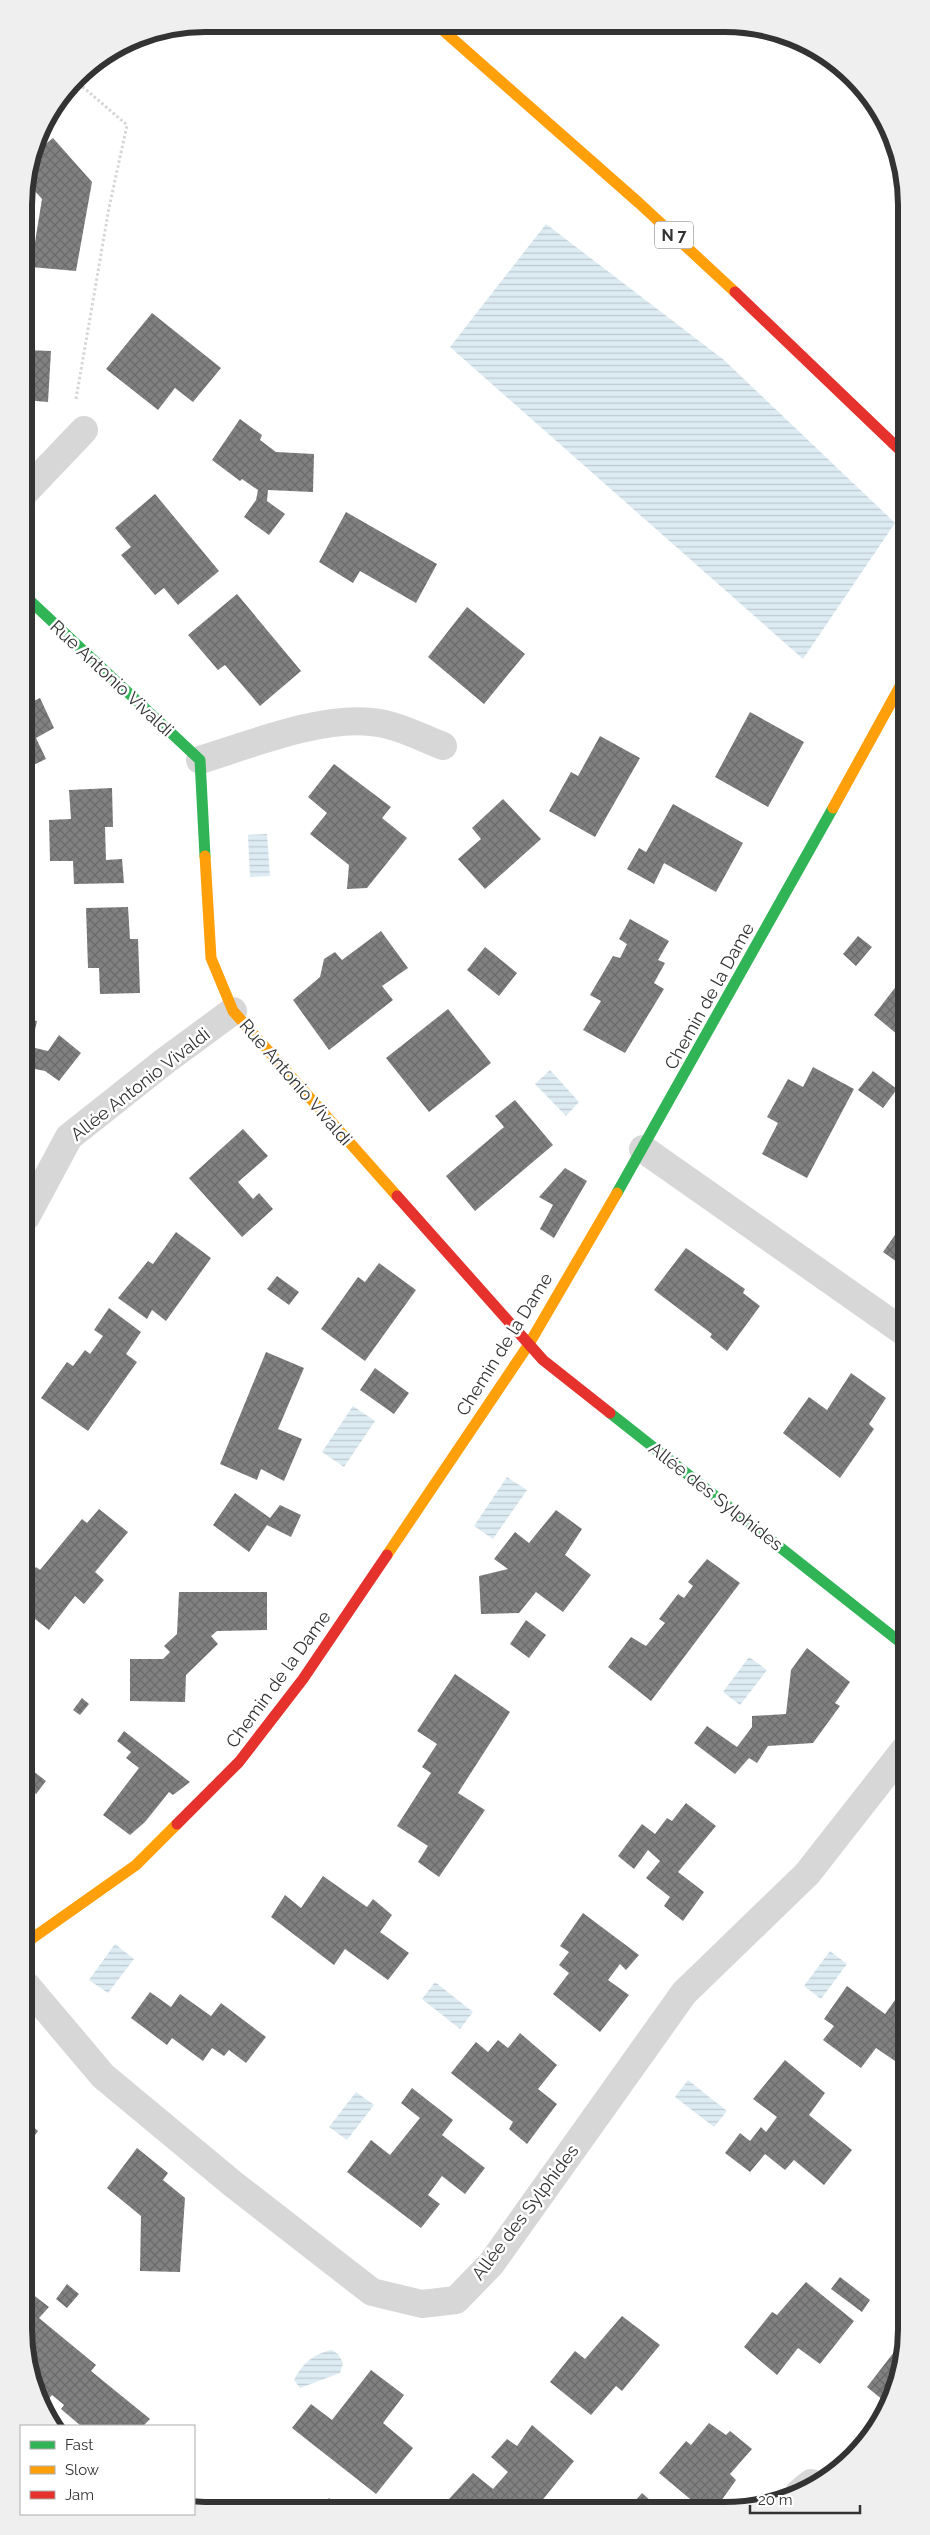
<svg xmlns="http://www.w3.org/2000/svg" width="930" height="2535" font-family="Raleway,sans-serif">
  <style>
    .water { fill: url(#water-rules) }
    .building { fill: url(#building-cross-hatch) }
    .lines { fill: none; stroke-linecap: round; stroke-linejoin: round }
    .path { stroke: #d6d6d6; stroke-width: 3; stroke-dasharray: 2.5 2.5; stroke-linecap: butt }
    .street { stroke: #d7d7d7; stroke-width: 28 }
    .fast { stroke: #30b455; stroke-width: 11 }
    .slow { stroke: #ff9f0a; stroke-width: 11 }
    .jam { stroke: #e5322d; stroke-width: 11 }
    .labels { text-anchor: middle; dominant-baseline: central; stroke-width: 5; stroke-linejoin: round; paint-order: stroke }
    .shield { fill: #fff; stroke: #707070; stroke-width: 1 }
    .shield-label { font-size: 16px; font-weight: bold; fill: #333 }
    .street-label { font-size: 18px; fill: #333; stroke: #fff }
    .rim { fill: none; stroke: #333; stroke-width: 6 }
  </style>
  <defs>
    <pattern id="water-rules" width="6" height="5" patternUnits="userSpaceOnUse" patternTransform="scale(1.25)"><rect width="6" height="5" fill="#ddebf3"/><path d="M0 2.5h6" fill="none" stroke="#becad1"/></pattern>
    <pattern id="building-cross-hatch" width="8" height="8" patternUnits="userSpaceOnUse" patternTransform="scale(1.25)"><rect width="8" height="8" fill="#818181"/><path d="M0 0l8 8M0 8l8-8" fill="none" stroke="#6a6a6a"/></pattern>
  </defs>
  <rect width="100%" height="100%" fill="#fff"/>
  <path class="water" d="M 546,224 L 724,360 L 895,523 L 803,659 L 450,347 Z
    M 267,834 L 270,876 L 250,877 L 248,835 Z
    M 550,1070 L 579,1102 L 566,1116 L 535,1084 Z
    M 353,1406 L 375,1421 L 344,1467 L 322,1452 Z
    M 507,1477 L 527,1490 L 493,1539 L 474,1526 Z
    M 749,1657 L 767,1670 L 740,1705 L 723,1692 Z
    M 115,1944 L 134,1959 L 108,1993 L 89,1980 Z
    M 830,1951 L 847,1964 L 821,1999 L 804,1986 Z
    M 435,1982 L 473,2012 L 460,2029 L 422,1999 Z
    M 688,2080 L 727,2111 L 714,2127 L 675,2097 Z
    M 356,2092 L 374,2105 L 347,2140 L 329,2127 Z
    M 332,2350 L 338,2354 L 343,2363 L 340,2373 L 300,2388 L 294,2380 C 303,2363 313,2354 332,2350 Z"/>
  <path class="building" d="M 53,138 L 92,182 L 76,271 L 31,267 L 42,199 L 27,182 L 35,153 Z
    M 152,313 L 221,368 L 193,402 L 175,388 L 158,410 L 106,369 Z
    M 24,350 L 51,351 L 48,402 L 24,400 Z
    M 240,419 L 262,435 L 260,440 L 276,452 L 314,454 L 313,492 L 268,490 L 267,501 L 285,514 L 269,535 L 244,517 L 256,500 L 258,490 L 242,479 L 240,481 L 212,460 Z
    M 155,494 L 219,571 L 178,605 L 164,588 L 155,595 L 121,555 L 131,547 L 115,528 Z
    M 346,512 L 437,564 L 416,603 L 360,571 L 353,583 L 319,562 Z
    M 237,594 L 301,671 L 260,706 L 225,665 L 218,670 L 188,635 Z
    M 467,607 L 525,654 L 484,704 L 428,657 Z
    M 40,698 L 54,728 L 36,738 L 46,759 L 25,769 L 25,705 Z
    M 750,712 L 804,742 L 768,807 L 715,777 Z
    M 600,736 L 640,758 L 595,837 L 549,811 L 571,772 L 578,776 Z
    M 334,764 L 391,807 L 382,818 L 407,838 L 367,888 L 347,889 L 349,865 L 310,834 L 327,813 L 308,797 Z
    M 112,788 L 113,827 L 105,827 L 106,860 L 122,859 L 124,883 L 74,884 L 73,861 L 50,861 L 49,820 L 71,819 L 69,790 Z
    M 503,799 L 541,839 L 485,889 L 458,859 L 481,839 L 472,828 Z
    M 673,804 L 743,843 L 716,892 L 664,863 L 654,884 L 627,869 L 639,848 L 646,852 Z
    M 128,907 L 130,939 L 138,939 L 140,993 L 100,994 L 99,968 L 88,968 L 86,908 Z
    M 630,919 L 669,941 L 658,960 L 665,963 L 654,983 L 664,989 L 625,1053 L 583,1030 L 601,1001 L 590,995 L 613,956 L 620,958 L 627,944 L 619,939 Z
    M 381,931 L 408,968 L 382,986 L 393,1000 L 329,1050 L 293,1000 L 320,977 L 324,959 L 335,952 L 342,960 Z
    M 858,936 L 872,947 L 856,966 L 843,954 Z
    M 485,947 L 517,973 L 499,996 L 467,970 Z
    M 904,976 L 904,1040 L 874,1015 Z
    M 448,1009 L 491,1063 L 429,1112 L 386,1058 Z
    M 25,1018 L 37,1021 L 31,1047 L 48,1051 L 59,1035 L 81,1053 L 59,1081 L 45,1071 L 25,1067 Z
    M 813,1067 L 854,1089 L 807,1178 L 762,1154 L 778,1123 L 767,1117 L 788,1079 L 803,1087 Z
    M 873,1071 L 897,1089 L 883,1108 L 858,1090 Z
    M 515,1100 L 553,1145 L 475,1211 L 446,1176 L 504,1127 L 495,1116 Z
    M 243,1129 L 268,1156 L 238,1182 L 253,1199 L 259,1193 L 273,1209 L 242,1237 L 189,1178 Z
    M 565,1168 L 587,1181 L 554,1238 L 540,1229 L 553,1205 L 539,1197 Z
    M 904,1222 L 904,1267 L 883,1252 Z
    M 176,1232 L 211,1258 L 166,1321 L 152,1310 L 147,1319 L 118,1298 L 148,1261 L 153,1264 Z
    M 686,1248 L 745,1289 L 743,1293 L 760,1306 L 727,1351 L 710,1337 L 712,1334 L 654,1290 Z
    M 379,1263 L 416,1290 L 365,1361 L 321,1329 L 358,1277 L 365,1282 Z
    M 277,1276 L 299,1292 L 289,1305 L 267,1289 Z
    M 109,1308 L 141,1332 L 126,1354 L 137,1362 L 88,1431 L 41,1398 L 67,1362 L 73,1366 L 85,1350 L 90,1354 L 103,1336 L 94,1330 Z
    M 266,1352 L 304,1368 L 278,1429 L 302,1439 L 284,1481 L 261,1469 L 257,1480 L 220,1464 Z
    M 375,1368 L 409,1393 L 394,1414 L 360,1390 Z
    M 851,1373 L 886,1398 L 869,1424 L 874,1429 L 840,1478 L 783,1433 L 809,1397 L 827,1410 Z
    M 235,1493 L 270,1518 L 280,1505 L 301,1515 L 291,1537 L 267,1525 L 249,1552 L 213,1525 Z
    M 99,1509 L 128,1532 L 95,1572 L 104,1580 L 84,1604 L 75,1596 L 49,1630 L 26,1612 L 26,1579 L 36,1567 L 40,1570 L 82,1519 L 87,1523 Z
    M 556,1510 L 582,1529 L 565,1555 L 591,1575 L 563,1612 L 536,1592 L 519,1613 L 481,1614 L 479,1576 L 508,1569 L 494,1559 L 515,1532 L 529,1543 Z
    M 707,1559 L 740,1583 L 651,1701 L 608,1667 L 631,1637 L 646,1646 L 665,1623 L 659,1619 L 678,1594 L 684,1598 L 693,1586 L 688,1582 Z
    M 179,1592 L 267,1592 L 267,1630 L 217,1631 L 211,1636 L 218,1644 L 186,1675 L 185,1702 L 130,1701 L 130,1659 L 163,1659 L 170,1652 L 164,1646 L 177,1634 Z
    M 526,1620 L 546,1635 L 529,1658 L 510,1644 Z
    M 807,1648 L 850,1682 L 835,1703 L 840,1706 L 813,1743 L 768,1746 L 757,1763 L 749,1758 L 735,1774 L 694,1743 L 707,1726 L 737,1747 L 752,1727 L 752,1716 L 786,1714 L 791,1670 Z
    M 455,1674 L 510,1712 L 458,1793 L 485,1810 L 439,1877 L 418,1862 L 428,1846 L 397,1826 L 431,1773 L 422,1767 L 437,1744 L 417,1731 Z
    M 82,1698 L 89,1704 L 80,1715 L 73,1710 Z
    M 124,1731 L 190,1782 L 173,1795 L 169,1792 L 145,1822 L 130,1835 L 103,1815 L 139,1768 L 126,1758 L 131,1752 L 117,1741 Z
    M 28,1767 L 46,1781 L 36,1794 L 26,1785 Z
    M 686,1803 L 716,1826 L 678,1872 L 704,1892 L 683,1921 L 664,1906 L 670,1897 L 646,1878 L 660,1861 L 648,1850 L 634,1869 L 618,1856 L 642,1824 L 655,1834 L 667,1818 L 672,1821 Z
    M 323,1876 L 367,1907 L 373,1899 L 392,1915 L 380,1932 L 409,1953 L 388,1980 L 345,1949 L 334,1965 L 271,1917 L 285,1895 L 301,1908 Z
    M 583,1913 L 639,1955 L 626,1970 L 620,1964 L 608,1980 L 629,1995 L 600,2032 L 553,1994 L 569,1973 L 559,1965 L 569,1952 L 560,1946 Z
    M 847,1986 L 885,2014 L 900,1993 L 905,1997 L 905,2053 L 902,2051 L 895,2061 L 876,2048 L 861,2068 L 823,2040 L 834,2026 L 824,2019 Z
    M 150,1992 L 171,2007 L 180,1994 L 211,2016 L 221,2003 L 266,2037 L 246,2063 L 229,2050 L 224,2056 L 212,2048 L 203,2061 L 172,2038 L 167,2045 L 131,2018 Z
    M 520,2033 L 557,2065 L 538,2089 L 557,2104 L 527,2144 L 509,2129 L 513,2122 L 451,2073 L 476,2042 L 488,2052 L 498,2040 L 508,2048 Z
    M 785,2060 L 825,2093 L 809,2115 L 852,2150 L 824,2185 L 794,2160 L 785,2170 L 765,2154 L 750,2172 L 725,2153 L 740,2133 L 750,2141 L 761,2127 L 766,2132 L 777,2117 L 753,2099 Z
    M 412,2088 L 453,2120 L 442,2135 L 485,2168 L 465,2194 L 442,2176 L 428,2195 L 440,2204 L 421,2228 L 347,2172 L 371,2140 L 390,2155 L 420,2118 L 401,2103 Z
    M 27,2096 L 34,2102 L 27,2110 Z
    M 27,2121 L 38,2131 L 27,2146 Z
    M 137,2148 L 168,2173 L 163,2180 L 185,2198 L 180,2272 L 140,2271 L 141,2216 L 107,2188 Z
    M 906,2258 L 906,2270 L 902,2260 Z
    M 840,2277 L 870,2300 L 862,2312 L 831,2289 Z
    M 806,2282 L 854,2321 L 820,2364 L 798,2348 L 777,2375 L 744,2347 L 772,2312 L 777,2315 Z
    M 67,2284 L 79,2294 L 67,2308 L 56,2299 Z
    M 27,2290 L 49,2307 L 39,2318 L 96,2365 L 91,2371 L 150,2419 L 143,2426 L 81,2426 L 61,2409 L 64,2405 L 52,2395 L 45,2403 L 40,2399 L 27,2365 Z
    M 622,2316 L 660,2345 L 622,2391 L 616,2386 L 591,2415 L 550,2382 L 575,2351 L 585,2359 Z
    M 894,2352 L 902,2358 L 893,2399 L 889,2405 L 867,2387 Z
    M 371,2370 L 404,2395 L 383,2423 L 413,2448 L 376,2494 L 292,2428 L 311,2404 L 332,2420 Z
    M 709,2423 L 726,2435 L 730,2431 L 752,2449 L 730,2474 L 736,2480 L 716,2508 L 701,2508 L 659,2473 L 686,2441 L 691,2445 Z
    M 532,2425 L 574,2461 L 536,2508 L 461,2508 L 449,2499 L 473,2473 L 493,2489 L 508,2472 L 491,2457 L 507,2439 L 517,2446 Z
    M 642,2493 L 652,2502 L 659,2508 L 629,2508 Z
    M 329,2498 L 341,2508 L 322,2508 Z"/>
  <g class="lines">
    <path class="path" d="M 76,399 L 109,208 L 127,125 L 76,81"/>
    <path class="street" d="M 25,492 L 84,430
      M 200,760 C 249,745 321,716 371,722 C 396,724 420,737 443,746
      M 643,1149 L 904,1332
      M 26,1217 L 69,1137 L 165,1061 L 233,1011
      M 27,1986 L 103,2076 L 233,2184 L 372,2292 L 422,2304 L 456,2300 L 491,2264 L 684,1993 L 807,1874 L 905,1749
      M 799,2493 L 811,2483 L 818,2485"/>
    <path class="fast" d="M 25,596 L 200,760 L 205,856
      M 617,1193 L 833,808
      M 610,1413 L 905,1646"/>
    <path class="slow" d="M 437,25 L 639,203 L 735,292
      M 833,808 L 903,681
      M 205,856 L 211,958 L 233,1011 L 397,1196
      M 387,1555 L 529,1344 L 617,1193
      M 27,1942 L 136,1865 L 177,1824"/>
    <path class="jam" d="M 735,292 L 903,453
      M 397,1196 L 543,1360 L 610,1413
      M 177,1824 L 239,1762 L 303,1679 L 387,1555"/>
  </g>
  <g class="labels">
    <rect class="shield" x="655" y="221.5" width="38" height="27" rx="4"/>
    <g class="shield-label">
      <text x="674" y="235">N 7</text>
    </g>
    <g class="street-label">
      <text transform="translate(112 678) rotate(43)">Rue Antonio Vivaldi</text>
      <text transform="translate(709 996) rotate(-61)">Chemin de la Dame</text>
      <text transform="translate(296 1082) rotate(49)">Rue Antonio Vivaldi</text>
      <text transform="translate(140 1084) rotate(-38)">Allée Antonio Vivaldi</text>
      <text transform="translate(504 1344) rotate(-58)">Chemin de la Dame</text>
      <text transform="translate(716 1496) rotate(38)">Allée des Sylphides</text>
      <text transform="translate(278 1679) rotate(-54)">Chemin de la Dame</text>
      <text transform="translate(525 2212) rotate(-53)">Allée des Sylphides</text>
    </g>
  </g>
  <path d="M0 0H930V2535H0ZM205 32H725A173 173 0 0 1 898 205V2329A173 173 0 0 1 725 2502H205A173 173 0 0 1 32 2329V205A173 173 0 0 1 205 32Z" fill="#efefef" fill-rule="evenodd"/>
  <path class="rim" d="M205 32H725A173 173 0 0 1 898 205V2329A173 173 0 0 1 725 2502H205A173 173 0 0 1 32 2329V205A173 173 0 0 1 205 32Z"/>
  <rect x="20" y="2425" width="175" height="90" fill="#ffffff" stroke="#adadad"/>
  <rect x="30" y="2441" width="25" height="8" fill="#30b455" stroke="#adadad"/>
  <text x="65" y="2450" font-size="15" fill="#333333">Fast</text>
  <rect x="30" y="2466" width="25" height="8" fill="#ff9f0a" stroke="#adadad"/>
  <text x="65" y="2475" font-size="15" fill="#333333">Slow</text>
  <rect x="30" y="2491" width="25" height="8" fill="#e5322d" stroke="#adadad"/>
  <text x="65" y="2500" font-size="15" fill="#333333">Jam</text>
  <path d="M750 2505v8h110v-8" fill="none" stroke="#333333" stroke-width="2.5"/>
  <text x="758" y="2505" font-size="15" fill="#333333" stroke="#ffffff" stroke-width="4" paint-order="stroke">20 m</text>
</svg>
